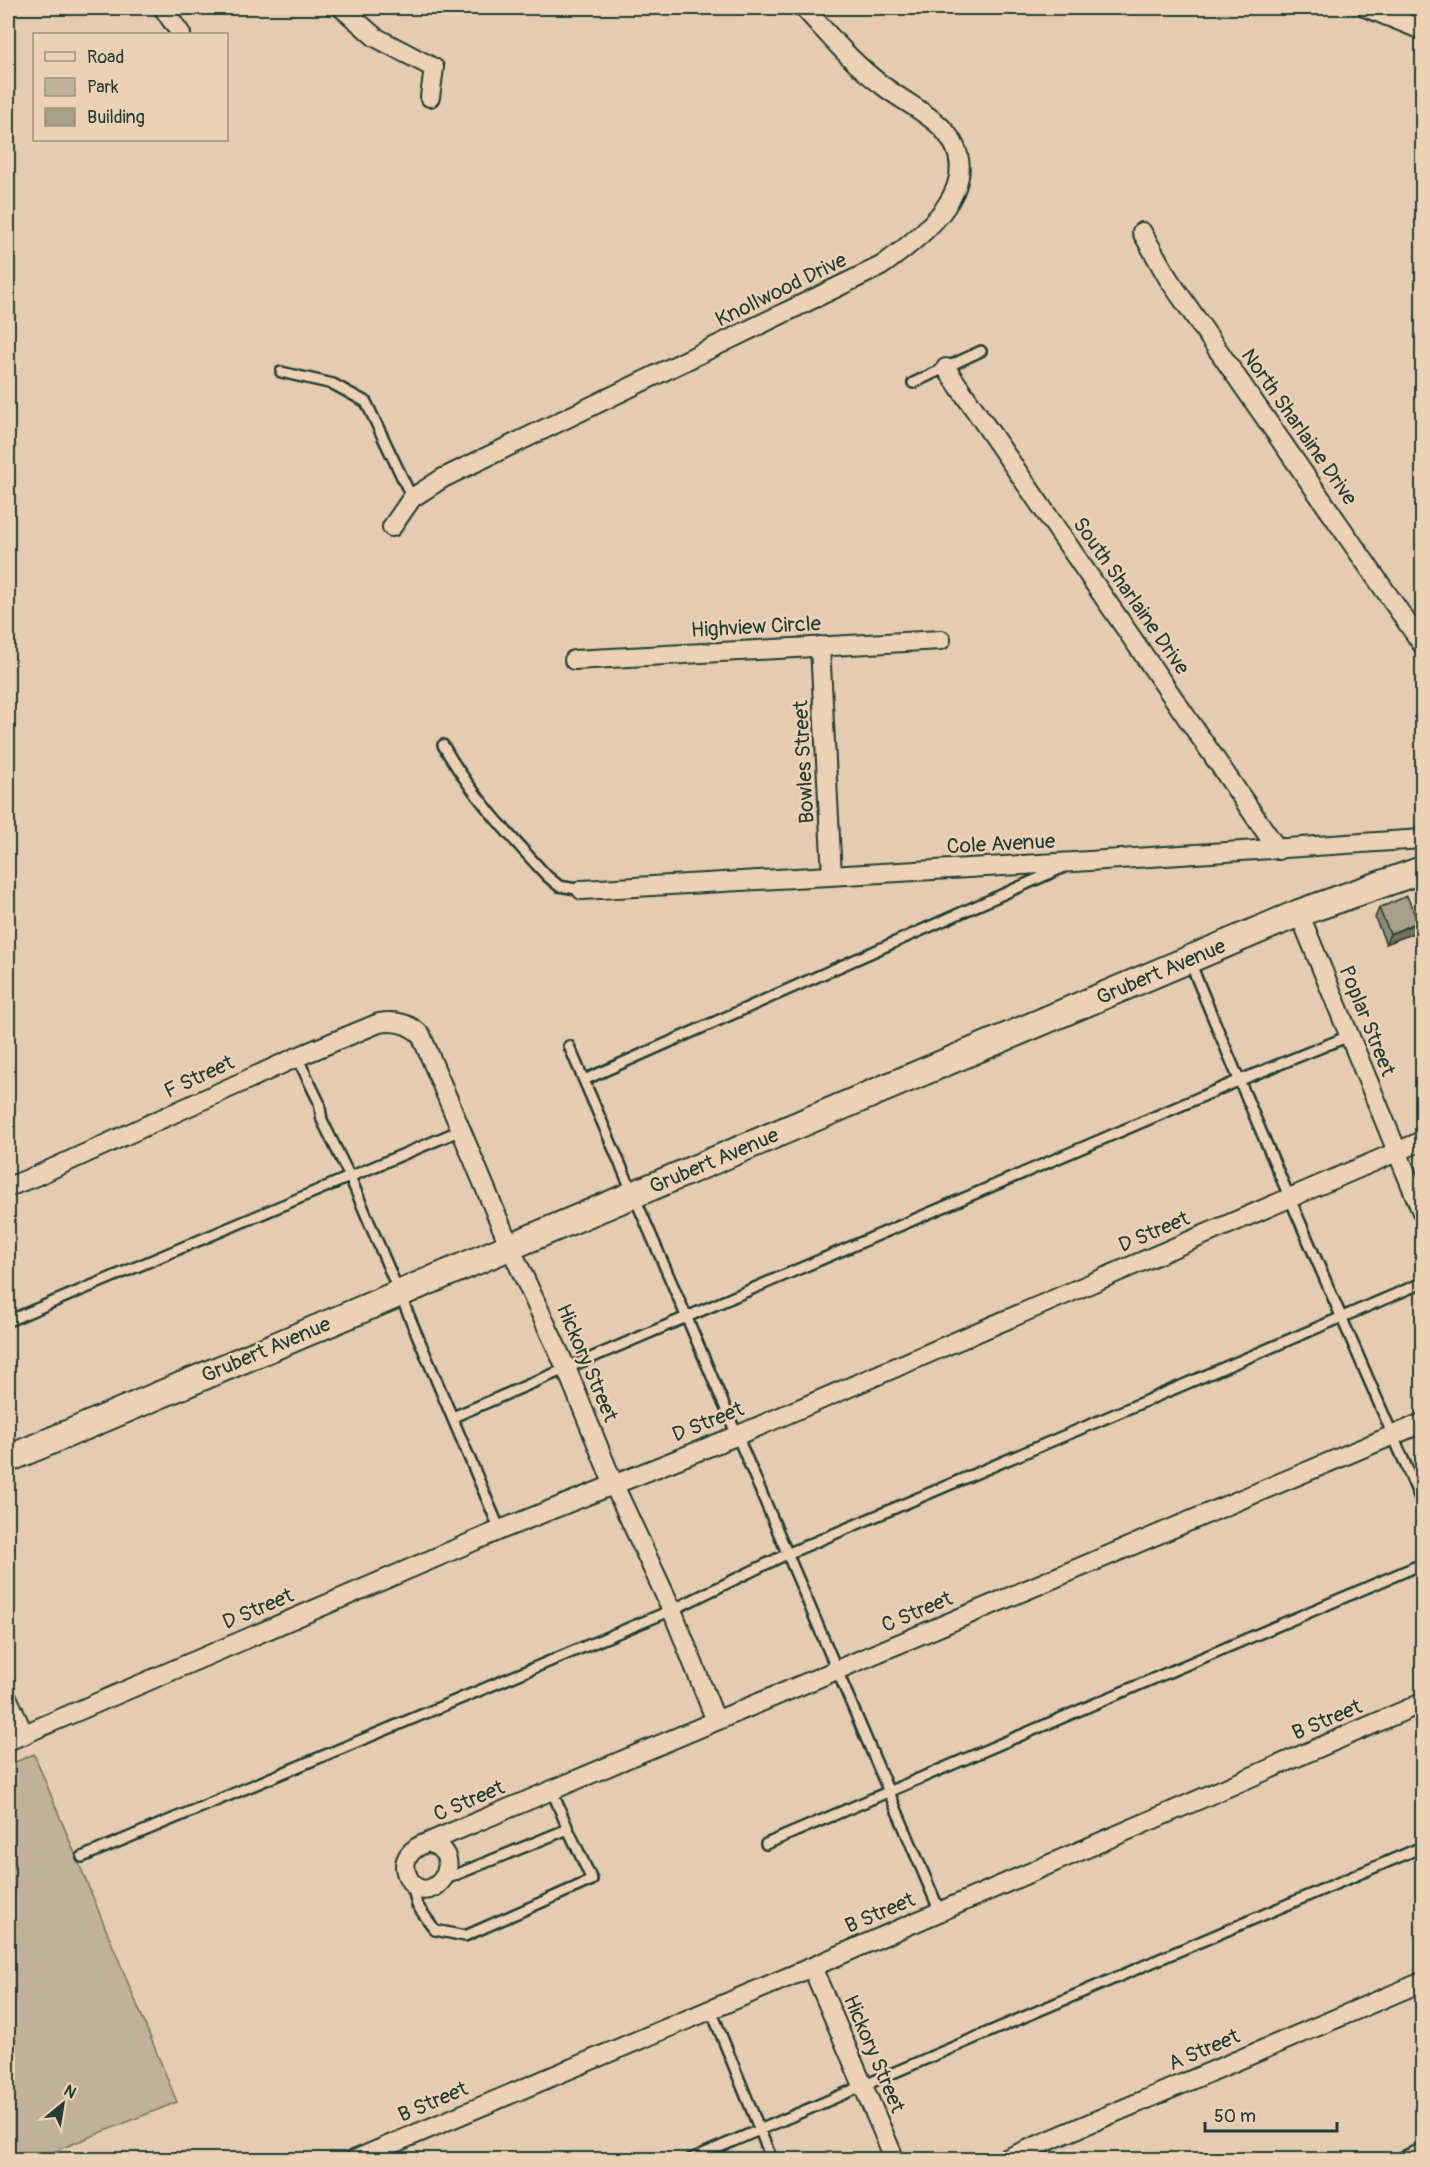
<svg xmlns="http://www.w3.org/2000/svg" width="1430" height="2167" font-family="Pangolin,sans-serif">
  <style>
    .green { fill: #c0b198; stroke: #707766; stroke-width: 1.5 }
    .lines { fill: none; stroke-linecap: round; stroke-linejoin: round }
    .lane-casing { stroke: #1f3d34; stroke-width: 14 }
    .street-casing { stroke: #1f3d34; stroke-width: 22 }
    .secondary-casing { stroke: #1f3d34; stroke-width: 30 }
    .lane { stroke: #edd1b4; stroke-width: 9 }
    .street { stroke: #edd1b4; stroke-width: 18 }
    .secondary { stroke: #edd1b4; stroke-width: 26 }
    .wall { fill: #908976; stroke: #1f3d34; stroke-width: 1.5 }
    .shaded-wall { fill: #766f60; stroke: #1f3d34; stroke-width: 1.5 }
    .building { fill: #a89f89; stroke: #1f3d34; stroke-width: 1.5 }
    .labels { text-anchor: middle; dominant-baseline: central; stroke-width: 5; stroke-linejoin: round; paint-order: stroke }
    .street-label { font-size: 21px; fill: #1f3d34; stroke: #edd1b4 }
  </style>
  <rect width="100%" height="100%" fill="#e5cbaf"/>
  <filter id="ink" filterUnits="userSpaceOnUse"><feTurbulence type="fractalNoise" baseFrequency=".0167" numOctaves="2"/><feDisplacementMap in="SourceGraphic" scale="12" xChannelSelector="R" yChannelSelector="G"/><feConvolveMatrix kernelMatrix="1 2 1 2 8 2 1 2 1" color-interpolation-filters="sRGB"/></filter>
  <g filter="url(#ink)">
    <path class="green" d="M 34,1754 L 177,2102 L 35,2159 L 8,2159 L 8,1765 Z"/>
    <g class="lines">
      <g class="lane-casing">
        <path id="lane" d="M 281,372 L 333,384 L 366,402 L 412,498
          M 913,383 L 981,351
          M 443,745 C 470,793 509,835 547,876 L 559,886 L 582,890
          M 1190,962 C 1264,1144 1345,1323 1422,1503
          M 569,1046 L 687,1318 L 940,1912
          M 297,1057 L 319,1102 L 322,1120 L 350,1177 L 500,1530
          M 584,1080 L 1062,868
          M 8,1321 L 461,1130
          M 453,1417 L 1238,1081 L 1349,1036
          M 552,1791 L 568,1829
          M 766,1844 L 1422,1564
          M 82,1857 L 672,1610 L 787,1554 L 1422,1283
          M 412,1885 L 417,1905 L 435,1930 L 465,1936 L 592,1880 L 568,1829 L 443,1880
          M 711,2010 L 772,2160
          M 689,2160 L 1422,1847
          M 1396,2160 L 1422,2148"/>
      </g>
      <g class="street-casing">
        <path id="street" d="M 163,8 L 181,34
          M 342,8 L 375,37 L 434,68 L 430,97
          M 1367,8 L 1422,30
          M 1142,232 L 1168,278 L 1422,644
          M 946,368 L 1278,850
          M 392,527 L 412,498 L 443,478 L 881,266 C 922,237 993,182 942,128 C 925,111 901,100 882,85 C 852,63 829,35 804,8
          M 820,646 L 832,876
          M 574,660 L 941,640
          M 582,890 L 1074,862 L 1422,839
          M 1299,913 L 1422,1212
          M 8,1187 L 36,1176 L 297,1057 L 379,1023 C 395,1020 409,1023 421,1035 L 510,1247 L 567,1370 L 613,1483 L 672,1610 L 716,1721
          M 8,1699 L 24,1735
          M 8,1741 L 500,1530 L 736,1436 L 1422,1141
          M 429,1842 L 1422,1423
          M 429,1842 C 474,1860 425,1914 408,1877 C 399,1859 413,1847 429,1842 Z
          M 812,1967 L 895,2160
          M 354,2160 L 812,1967 L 1422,1703
          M 1003,2160 L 1422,1982"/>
      </g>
      <g class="secondary-casing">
        <path id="secondary" d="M 8,1459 L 1299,913 L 1422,870"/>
      </g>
      <use href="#lane" class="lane"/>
      <use href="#street" class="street"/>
      <use href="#secondary" class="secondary"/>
    </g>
    <path class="wall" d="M 1379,908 L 1418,922 L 1414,933 L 1386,944 L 1375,918 Z"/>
    <path class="shaded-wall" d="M 1418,922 L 1414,933 L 1386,944 L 1390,934 Z"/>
    <path class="building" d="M 1407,896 L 1418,922 L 1390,934 L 1379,908 Z"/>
  </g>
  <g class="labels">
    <g class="street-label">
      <text transform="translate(781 290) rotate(-26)">Knollwood Drive</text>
      <text transform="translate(1299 427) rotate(55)">North Sharlaine Drive</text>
      <text transform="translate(1131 596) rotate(55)">South Sharlaine Drive</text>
      <text transform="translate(756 627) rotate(-3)">Highview Circle</text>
      <text transform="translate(804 762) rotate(-93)">Bowles Street</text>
      <text transform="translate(1001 844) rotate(-3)">Cole Avenue</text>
      <text transform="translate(1161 972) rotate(-23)">Grubert Avenue</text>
      <text transform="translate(1367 1021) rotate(68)">Poplar Street</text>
      <text transform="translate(199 1077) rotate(-25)">F Street</text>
      <text transform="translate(714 1161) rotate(-23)">Grubert Avenue</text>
      <text transform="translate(1154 1232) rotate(-23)">D Street</text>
      <text transform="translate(266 1350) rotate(-23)">Grubert Avenue</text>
      <text transform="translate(587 1363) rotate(67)">Hickory Street</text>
      <text transform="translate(708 1422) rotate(-22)">D Street</text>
      <text transform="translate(258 1609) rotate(-23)">D Street</text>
      <text transform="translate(917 1612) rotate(-23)">C Street</text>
      <text transform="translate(1327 1720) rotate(-23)">B Street</text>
      <text transform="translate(469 1801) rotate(-23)">C Street</text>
      <text transform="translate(880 1913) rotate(-23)">B Street</text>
      <text transform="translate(1204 2050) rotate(-23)">A Street</text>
      <text transform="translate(874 2054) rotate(67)">Hickory Street</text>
      <text transform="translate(433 2102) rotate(-23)">B Street</text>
    </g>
  </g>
  <rect width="1430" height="2167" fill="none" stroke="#edd1b4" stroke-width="30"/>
  <rect x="15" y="15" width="1400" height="2137" fill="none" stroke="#1f3d34" stroke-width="2" filter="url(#ink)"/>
  <rect x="33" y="33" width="195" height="108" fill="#edd1b4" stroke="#9b9681" stroke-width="1.5"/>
  <rect x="45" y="52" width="30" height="9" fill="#edd1b4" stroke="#9b9681" stroke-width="1.5"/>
  <text x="87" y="63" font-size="18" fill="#1f3d34">Road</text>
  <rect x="45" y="78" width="30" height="18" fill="#c0b198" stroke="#9b9681" stroke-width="1.5"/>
  <text x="87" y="93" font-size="18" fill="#1f3d34">Park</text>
  <rect x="45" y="108" width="30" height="18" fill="#a89f89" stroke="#9b9681" stroke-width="1.5"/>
  <text x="87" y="123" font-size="18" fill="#1f3d34">Building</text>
  <g transform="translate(63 2104) rotate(30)" stroke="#edd1b4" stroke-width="4.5" paint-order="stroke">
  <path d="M0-4.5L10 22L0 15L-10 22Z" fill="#1f3d34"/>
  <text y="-9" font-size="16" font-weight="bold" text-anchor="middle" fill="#1f3d34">N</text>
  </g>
  <path d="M1205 2122v9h132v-9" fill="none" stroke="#1f3d34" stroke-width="3"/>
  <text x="1214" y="2122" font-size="18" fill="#1f3d34" stroke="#edd1b4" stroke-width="4.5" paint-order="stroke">50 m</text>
</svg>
